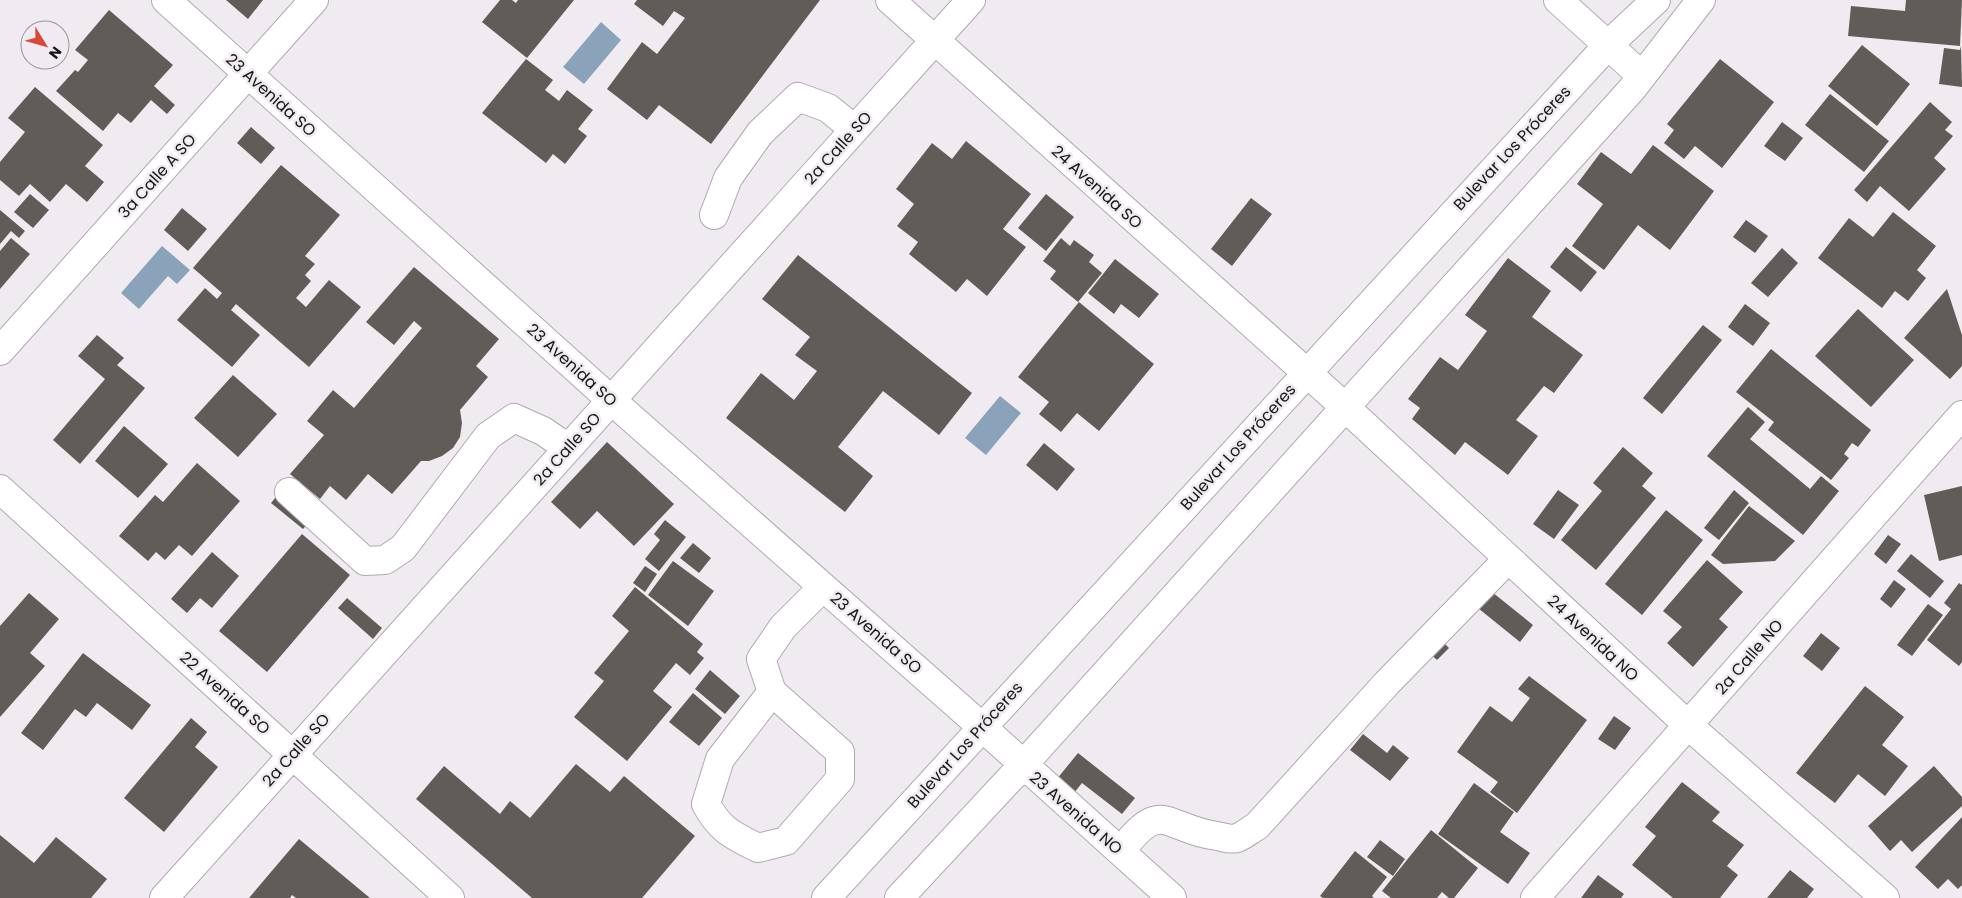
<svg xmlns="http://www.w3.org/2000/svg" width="1962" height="898" font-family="Poppins,sans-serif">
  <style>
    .water { fill: #8ba2bb }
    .building { fill: #625c58 }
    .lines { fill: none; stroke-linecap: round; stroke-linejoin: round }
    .minor-casing { stroke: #afa9af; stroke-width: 30 }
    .minor { stroke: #fff; stroke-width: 28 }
    .labels { text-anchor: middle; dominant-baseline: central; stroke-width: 5; stroke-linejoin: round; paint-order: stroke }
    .street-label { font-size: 16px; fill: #161416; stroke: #f0ebf1 }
  </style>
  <rect width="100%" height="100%" fill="#f0ebf1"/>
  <path class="water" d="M 601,22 L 621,40 L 584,84 L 563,67 Z
    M 162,246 L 190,270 L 177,284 L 168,276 L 139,309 L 121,293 Z
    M 1000,396 L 1021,413 L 986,455 L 965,438 Z"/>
  <path class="building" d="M 226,0 L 263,0 L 248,19 Z
    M 500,0 L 512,0 L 516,3 L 518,0 L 574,0 L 527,58 L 482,22 Z
    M 637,0 L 820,0 L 711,144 L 659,105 L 647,120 L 607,89 L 642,42 L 657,54 L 685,18 L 674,11 L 663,26 L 634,4 Z
    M 1906,0 L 1962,0 L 1960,46 L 1848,36 L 1851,6 L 1905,11 Z
    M 109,10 L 173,65 L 154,86 L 175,105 L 167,114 L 151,100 L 131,123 L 118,113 L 103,131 L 56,91 L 75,70 L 78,72 L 88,60 L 75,50 Z
    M 1862,45 L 1910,84 L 1877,126 L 1828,86 Z
    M 1961,46 L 1962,87 L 1939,84 L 1944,48 L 1960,50 Z
    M 526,59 L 553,80 L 545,90 L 559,101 L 567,90 L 593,110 L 578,129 L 587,136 L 565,164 L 553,154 L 546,163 L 482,113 Z
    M 1720,59 L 1774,102 L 1722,168 L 1695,146 L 1684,159 L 1664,143 L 1674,130 L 1667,124 Z
    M 35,87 L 103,145 L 85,166 L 104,182 L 87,202 L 66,184 L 50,202 L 30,184 L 19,196 L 0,180 L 0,162 L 25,132 L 8,118 Z
    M 1830,94 L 1889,141 L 1864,172 L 1805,125 Z
    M 1930,102 L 1952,122 L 1945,130 L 1953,136 L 1934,158 L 1946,169 L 1909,211 L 1880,186 L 1867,202 L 1854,190 Z
    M 1782,122 L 1803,138 L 1785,161 L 1764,146 Z
    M 251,127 L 275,148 L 261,164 L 237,143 Z
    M 966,141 L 1031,194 L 1003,229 L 1026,247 L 987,296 L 967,279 L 956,292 L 909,254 L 918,242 L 897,226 L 914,204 L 896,189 L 932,143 L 952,159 Z
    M 1653,145 L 1714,191 L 1670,250 L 1638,225 L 1604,270 L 1572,246 L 1603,204 L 1577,184 L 1601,152 L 1631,174 Z
    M 281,165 L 340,215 L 305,256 L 315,264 L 305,275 L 311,281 L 296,298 L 306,307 L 329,280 L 361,307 L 309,367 L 236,304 L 231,310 L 260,335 L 232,367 L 177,320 L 205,288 L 217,299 L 222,293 L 193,268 Z
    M 30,194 L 49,210 L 33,228 L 14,212 Z
    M 1046,194 L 1074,217 L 1046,251 L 1018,228 Z
    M 1251,198 L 1272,214 L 1232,266 L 1211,249 Z
    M 182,208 L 207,229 L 188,251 L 164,230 Z
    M 0,210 L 25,231 L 19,238 L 11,231 L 0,244 Z
    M 1893,212 L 1936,246 L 1917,270 L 1926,278 L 1908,301 L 1895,291 L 1882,308 L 1818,258 L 1849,218 L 1873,237 Z
    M 1746,220 L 1768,236 L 1755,253 L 1733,237 Z
    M 11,238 L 30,254 L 0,289 L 0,251 Z
    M 1061,238 L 1070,246 L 1074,240 L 1094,255 L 1089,262 L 1102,273 L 1078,302 L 1050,279 L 1056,271 L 1043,261 Z
    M 1566,247 L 1597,272 L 1581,292 L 1550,267 Z
    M 1782,248 L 1798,263 L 1768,297 L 1751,283 Z
    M 798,255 L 972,393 L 939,435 L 883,391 L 838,447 L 873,476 L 845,512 L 726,418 L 761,373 L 794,400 L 817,371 L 795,355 L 810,337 L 762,299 Z
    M 1508,258 L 1551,291 L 1532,317 L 1583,355 L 1554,393 L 1544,386 L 1516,420 L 1538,436 L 1508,475 L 1465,442 L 1455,455 L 1412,419 L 1420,408 L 1408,399 L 1440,357 L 1458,370 L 1473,350 L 1487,331 L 1465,315 Z
    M 1115,259 L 1159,294 L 1139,318 L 1121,304 L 1114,314 L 1088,293 Z
    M 414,267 L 499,339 L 476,366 L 488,377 L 460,410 L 462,423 L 460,437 L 453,448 L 442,456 L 429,461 L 421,461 L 392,494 L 368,474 L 346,500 L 330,486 L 320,499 L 290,474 L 324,435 L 307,421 L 333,390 L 354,408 L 422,328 L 414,321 L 394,345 L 366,322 Z
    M 1947,289 L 1962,335 L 1962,366 L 1950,379 L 1904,338 Z
    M 1079,302 L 1154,364 L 1099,431 L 1077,413 L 1061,432 L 1039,414 L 1049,402 L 1018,377 Z
    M 1745,304 L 1770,323 L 1753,346 L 1728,327 Z
    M 1858,309 L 1914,360 L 1871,407 L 1815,356 Z
    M 1703,325 L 1722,340 L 1662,414 L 1643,398 Z
    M 97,335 L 124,358 L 117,365 L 145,388 L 80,464 L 53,440 L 105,379 L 78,356 Z
    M 1771,349 L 1871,430 L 1858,447 L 1852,443 L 1844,454 L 1849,458 L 1831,480 L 1768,430 L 1774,422 L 1736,392 Z
    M 233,375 L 277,414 L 238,457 L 194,418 Z
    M 1748,407 L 1765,422 L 1750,439 L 1810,489 L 1821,476 L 1839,491 L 1803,535 L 1707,456 Z
    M 124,426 L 168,464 L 138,498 L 95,461 Z
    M 607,442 L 674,504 L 634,546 L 597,511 L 580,529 L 551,502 Z
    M 1044,443 L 1075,469 L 1057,491 L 1026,465 Z
    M 1623,447 L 1653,473 L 1642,486 L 1656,498 L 1596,570 L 1561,540 L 1602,491 L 1593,483 Z
    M 197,463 L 240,501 L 192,556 L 179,545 L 165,560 L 156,552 L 148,561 L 119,536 L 155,495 L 163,502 Z
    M 1962,486 L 1962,555 L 1939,561 L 1924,495 Z
    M 1558,490 L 1579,505 L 1554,539 L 1533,524 Z
    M 1734,490 L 1749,503 L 1719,540 L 1704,528 Z
    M 280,492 L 312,519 L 303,529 L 271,503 Z
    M 1749,506 L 1795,541 L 1775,561 L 1723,564 L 1711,555 Z
    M 1666,510 L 1703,540 L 1642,615 L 1605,584 Z
    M 665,520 L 686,537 L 659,571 L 645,559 L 660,540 L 654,534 Z
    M 302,534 L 350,575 L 267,672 L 219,631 Z
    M 1888,535 L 1901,544 L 1886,564 L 1874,554 Z
    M 693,543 L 711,558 L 699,573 L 680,558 Z
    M 212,552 L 239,576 L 212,608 L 200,598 L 187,613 L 171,599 Z
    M 1911,554 L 1944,581 L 1930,598 L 1897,571 Z
    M 1707,560 L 1743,592 L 1719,619 L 1728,627 L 1693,667 L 1667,643 L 1682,627 L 1663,611 Z
    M 673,561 L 714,591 L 688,626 L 648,595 Z
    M 645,566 L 657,574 L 645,592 L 633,583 Z
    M 1894,580 L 1906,589 L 1891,608 L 1880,599 Z
    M 1959,583 L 1962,585 L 1962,662 L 1959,666 L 1927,640 L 1951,609 L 1944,603 Z
    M 635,587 L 703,644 L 697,652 L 704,658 L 690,675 L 676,663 L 653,691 L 672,707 L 627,761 L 574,717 L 604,681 L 594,673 L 629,631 L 612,616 Z
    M 1487,588 L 1533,625 L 1520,642 L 1473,604 Z
    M 29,593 L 59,619 L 30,653 L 45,666 L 0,717 L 0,626 Z
    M 347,598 L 382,628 L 373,639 L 338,608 Z
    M 1928,604 L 1943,615 L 1912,656 L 1897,645 Z
    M 1821,633 L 1840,648 L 1822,671 L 1803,656 Z
    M 1441,640 L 1449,648 L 1437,660 L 1428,652 Z
    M 83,653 L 151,705 L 132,730 L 97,703 L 86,717 L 75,709 L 43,750 L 21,733 Z
    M 710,670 L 740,696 L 725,714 L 695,689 Z
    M 1529,676 L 1587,720 L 1517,813 L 1490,792 L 1498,782 L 1457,752 L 1490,706 L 1512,722 L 1530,698 L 1518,689 Z
    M 1865,686 L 1904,717 L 1882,745 L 1908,766 L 1885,796 L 1858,774 L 1835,803 L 1796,773 Z
    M 693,693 L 722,718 L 699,746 L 669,722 Z
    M 1614,716 L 1631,728 L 1615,750 L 1598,739 Z
    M 191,718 L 207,732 L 195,747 L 218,767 L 164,832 L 124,798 Z
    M 1363,734 L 1387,753 L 1393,745 L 1409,758 L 1390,781 L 1350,750 Z
    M 1078,753 L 1135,798 L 1122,814 L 1082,783 L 1070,798 L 1052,785 Z
    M 576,764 L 610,792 L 624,776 L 695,836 L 642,898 L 532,898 L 416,799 L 444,766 L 500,814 L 510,801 L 530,818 Z
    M 1934,766 L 1962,797 L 1962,806 L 1912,852 L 1901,840 L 1890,851 L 1868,826 Z
    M 1682,782 L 1720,812 L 1712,821 L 1744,845 L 1727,866 L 1738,875 L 1720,898 L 1673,898 L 1632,865 L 1656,836 L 1645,827 Z
    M 1474,783 L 1514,812 L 1500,832 L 1530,853 L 1508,884 L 1438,834 Z
    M 1962,817 L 1962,885 L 1958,889 L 1948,879 L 1938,889 L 1915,867 Z
    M 1431,830 L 1478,868 L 1454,898 L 1449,898 L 1442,892 L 1437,898 L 1391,898 L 1382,891 Z
    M 0,835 L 34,863 L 56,837 L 107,879 L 91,898 L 0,898 Z
    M 299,839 L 370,898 L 296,898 L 292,895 L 290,898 L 249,898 Z
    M 1380,840 L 1405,859 L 1393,876 L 1367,857 Z
    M 1355,851 L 1387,877 L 1372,896 L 1374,898 L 1323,898 L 1320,896 Z
    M 1790,870 L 1814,889 L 1807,898 L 1767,898 Z
    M 1598,875 L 1624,894 L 1621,898 L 1581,898 Z"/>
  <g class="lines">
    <g class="minor-casing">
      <path id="minor" d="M 166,0 L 611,400 L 982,727 L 1172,898
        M 890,0 L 1345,407 L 1689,726 L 1885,898
        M 1558,0 L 1642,76
        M 714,215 L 728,178 L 760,133 L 798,97 L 828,108 L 854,129
        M 0,351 L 314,0
        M 0,489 L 450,898
        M 289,492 L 365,561 L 385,560 L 403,548 L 488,436 L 514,418 L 543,431 L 568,448
        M 772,692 L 720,759 L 706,804 C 720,830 732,835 758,848 L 786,841 L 840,779 L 840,752 L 772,692 L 761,659 L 783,627 L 823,587
        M 1121,851 C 1162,796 1165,829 1217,836 C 1223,837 1231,840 1237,838 C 1243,836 1250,830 1257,826 L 1387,683 L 1508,559
        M 164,898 L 971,0
        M 826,898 L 1608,45 L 1656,0
        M 899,898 L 1022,766 L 1632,89 L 1701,0
        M 1535,898 L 1962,415"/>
    </g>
    <use href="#minor" class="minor"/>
  </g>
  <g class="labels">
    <g class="street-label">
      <text transform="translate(271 95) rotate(42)">23 Avenida SO</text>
      <text transform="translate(838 148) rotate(-48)">2a Calle SO</text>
      <text transform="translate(1512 148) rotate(-47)">Bulevar Los Próceres</text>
      <text transform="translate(157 176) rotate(-48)">3a Calle A SO</text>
      <text transform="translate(1097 187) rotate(42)">24 Avenida SO</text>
      <text transform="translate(572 365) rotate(42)">23 Avenida SO</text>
      <text transform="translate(1238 447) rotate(-48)">Bulevar Los Próceres</text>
      <text transform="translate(567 449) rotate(-48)">2a Calle SO</text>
      <text transform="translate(876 633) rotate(41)">23 Avenida SO</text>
      <text transform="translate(1593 638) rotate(43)">24 Avenida NO</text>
      <text transform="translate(1749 657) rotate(-49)">2a Calle NO</text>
      <text transform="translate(225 693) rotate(42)">22 Avenida SO</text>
      <text transform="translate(965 745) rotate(-48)">Bulevar Los Próceres</text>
      <text transform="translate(296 750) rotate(-48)">2a Calle SO</text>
      <text transform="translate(1076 813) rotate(41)">23 Avenida NO</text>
    </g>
  </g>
  <g transform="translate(45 45) rotate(127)"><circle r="24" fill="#f0ebf1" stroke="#999599"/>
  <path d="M0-4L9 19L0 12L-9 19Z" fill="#d64937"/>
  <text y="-8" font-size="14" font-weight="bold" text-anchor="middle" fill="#161416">N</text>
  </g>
</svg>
